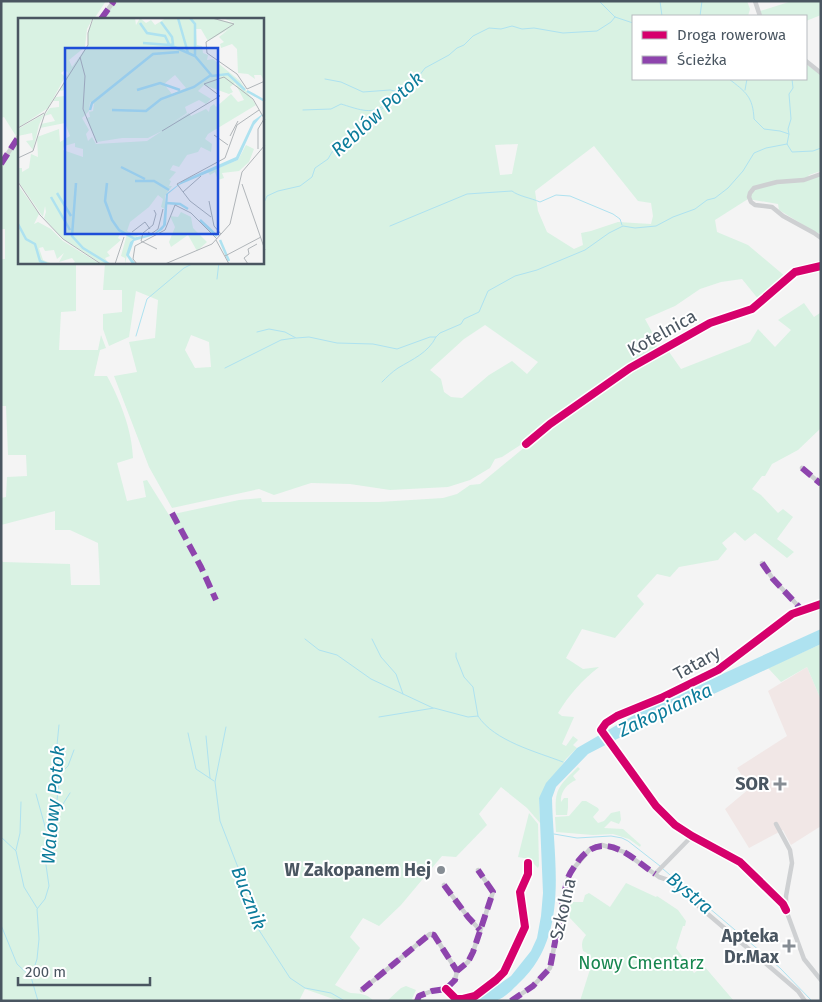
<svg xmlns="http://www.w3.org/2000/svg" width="822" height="1002" font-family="'Fira Sans',sans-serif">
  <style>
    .medical { fill: #f1e7e6 }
    .green { fill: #d9f2e3; fill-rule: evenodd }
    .water { fill: #aee2f0 }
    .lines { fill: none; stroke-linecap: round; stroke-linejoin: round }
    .stream { stroke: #aee2f0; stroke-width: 1 }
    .minor { stroke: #ced0d2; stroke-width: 4.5 }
    .quiet { stroke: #8e44ad; stroke-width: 6; stroke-dasharray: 12 6; stroke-linecap: butt }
    .cycleway-casing { stroke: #fff; stroke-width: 11 }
    .cycleway { stroke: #d6006c; stroke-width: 8 }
    .poi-dot { fill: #868d94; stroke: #fff; stroke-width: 2 }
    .labels { text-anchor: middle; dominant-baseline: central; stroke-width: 4; stroke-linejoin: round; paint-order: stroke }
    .street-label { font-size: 18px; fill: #4a5661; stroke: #fff }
    .poi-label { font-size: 18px; font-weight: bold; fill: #4a5661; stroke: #fff; text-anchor: end }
    .park-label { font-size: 18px; fill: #17864f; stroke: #fff }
    .water-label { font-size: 19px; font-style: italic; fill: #0c7c9b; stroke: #fff }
    .inset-river { fill: none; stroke: #aee2f0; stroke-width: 2.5 }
    .inset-road { fill: none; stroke: #b0b5b9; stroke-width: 1 }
    .view { fill: #1d4ed8; fill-opacity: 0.15; stroke: #1d4ed8; stroke-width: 2.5 }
    .inset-edge { fill: none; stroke: #4a5661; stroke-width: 2.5 }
  </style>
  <rect width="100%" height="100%" fill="#f4f4f4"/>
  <path class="medical" d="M 807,667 L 821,700 L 821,826 L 791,845 L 783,830 L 749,848 L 725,809 L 750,788 L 737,768 L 787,736 L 768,691 Z"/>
  <path class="green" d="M 1,1 L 106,1 L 94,19 L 19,19 L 19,131 L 16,136 L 4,117 L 1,118 Z
    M 116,1 L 747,1 L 750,9 L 748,16 L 633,16 L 633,79 L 806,79 L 806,64 L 821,75 L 821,171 L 809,175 L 807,178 L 821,175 L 821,231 L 818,234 L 779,210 L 778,204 L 748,199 L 715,220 L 717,232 L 748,245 L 786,277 L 759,300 L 742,279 L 721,282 L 700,289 L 675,306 L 645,319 L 651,330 L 658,350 L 618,371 L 547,423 L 522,444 L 502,457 L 495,459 L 490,468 L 470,480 L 448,487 L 390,490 L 350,484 L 311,483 L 274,495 L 259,489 L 172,508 L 149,467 L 114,376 L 137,372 L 129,342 L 155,338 L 158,300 L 136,291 L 129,337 L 109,346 L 103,329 L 103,314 L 122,312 L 122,290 L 103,290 L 105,263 L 262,262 L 262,19 L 104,19 ZM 518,144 L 512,174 L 500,175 L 495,145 ZM 594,146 L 638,201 L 651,203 L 653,216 L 651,224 L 618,222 L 591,231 L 581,233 L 583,245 L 574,249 L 547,232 L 538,211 L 535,191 ZM 485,325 L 538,362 L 527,374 L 512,361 L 489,375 L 462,398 L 451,397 L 444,392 L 441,379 L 430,370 L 464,339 ZM 191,335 L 209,342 L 211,367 L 195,368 L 185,350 Z
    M 792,1 L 821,1 L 821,15 L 806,21 L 806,16 L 762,16 L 760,11 Z
    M 19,138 L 19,262 L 76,263 L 76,311 L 61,312 L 59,350 L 98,350 L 101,335 L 106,348 L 100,350 L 94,376 L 107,376 C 120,400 132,430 133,458 L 117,463 L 127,501 L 146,497 L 143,481 L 147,480 L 169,515 L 239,500 L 261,498 L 262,502 L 379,502 L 443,498 L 457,494 L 470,485 L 480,484 L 554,423 L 582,403 L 588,403 C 611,379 640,366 667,349 L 681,369 L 750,342 L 758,329 L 775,347 L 791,330 L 778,320 L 804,303 L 814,317 L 820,313 L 821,310 L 821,428 L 798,450 L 772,464 L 765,476 L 762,476 L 752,489 L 761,495 L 778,513 L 783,509 L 793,517 L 777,539 L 794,552 L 787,558 L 755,533 L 745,541 L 735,532 L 722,543 L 727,549 L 718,560 L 679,567 L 670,577 L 657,574 L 637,596 L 644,604 L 615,638 L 582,629 L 566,658 L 583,669 L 599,667 C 582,680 569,695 558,713 L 562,716 L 574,717 L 562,744 L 566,746 L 573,736 L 578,740 L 573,745 L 577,748 L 566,759 L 539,798 L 540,823 L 527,808 L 501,787 L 479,814 L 487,825 L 456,857 L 442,856 L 401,905 L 379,926 L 363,918 L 350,937 L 360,948 L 335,985 C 340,987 346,992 351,993 C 360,994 366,993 374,1001 L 339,1001 L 305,989 L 299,1001 L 1,1001 L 1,560 L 3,562 L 70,564 L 71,585 L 100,585 L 98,543 L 70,530 L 55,530 L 55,511 L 1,525 L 1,498 L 6,497 L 7,477 L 27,476 L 26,455 L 8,455 L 6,406 L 1,406 L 1,259 L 5,259 L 5,229 L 1,229 L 1,168 Z
    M 821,644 L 821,700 L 807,667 L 781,682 L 768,668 Z
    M 578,767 L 580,769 L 573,776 L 576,780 C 567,784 560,792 561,802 L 564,798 L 568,798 L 568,808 L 567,815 L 556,815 C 554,788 560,785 578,767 Z
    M 582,801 L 586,801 L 598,808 L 599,810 L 593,817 L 598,823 L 604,821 L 611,813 L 620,811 L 621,820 L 619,824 L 611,821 L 604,828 L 623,829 L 641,845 L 640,847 L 629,839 L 613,834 L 593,835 L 556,832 L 555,817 L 569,816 Z
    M 529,813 L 538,824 L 539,866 L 538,868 L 529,859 L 518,857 Z
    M 626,883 L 656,897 L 657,896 L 678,910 L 686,921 L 685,926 L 683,926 L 676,948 L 694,973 L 704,966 L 734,1001 L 580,1001 L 592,963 L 587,953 L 583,951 C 581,944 582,940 586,935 L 568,916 L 562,915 L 564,902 L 583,902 L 585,895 L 589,893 L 610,907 Z
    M 406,986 L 416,990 L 411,1001 L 387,1001 L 401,988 Z"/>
  <path class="water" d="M 821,629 L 821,644 L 617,739 L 588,754 L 556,787 L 552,798 C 553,860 571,935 519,983 C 513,989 504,999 495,1001 C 486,1002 476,1001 468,1001 L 479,998 L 511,976 L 531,951 L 537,938 L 541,916 L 543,893 L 539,798 L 546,783 L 577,748 L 643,710 Z"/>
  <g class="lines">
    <path class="stream" d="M 599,1 L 615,17 L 633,23
      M 660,1 L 662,16
      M 700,16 L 702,1
      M 325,79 L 341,82 L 363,92 L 390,90 L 395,91
      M 729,79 C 746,92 753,97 754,119 L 764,129 L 780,131 L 789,134 L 787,144 L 792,152 L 813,151 L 821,148
      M 745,90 L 747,79
      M 303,110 L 331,109 L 341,104 C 355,108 372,116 384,105 C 388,101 391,96 395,92
      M 789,134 L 788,129 L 791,119 L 789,94 L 793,88 L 792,79
      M 262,207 L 267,196 L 278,191 L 300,186 L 312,177 L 315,168 L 328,159 L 332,152 L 352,141 L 369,119 L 388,104 L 396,91 L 400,88 L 407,87 L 411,80 L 419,76 L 425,68 L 449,55 L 457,48 L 464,45 L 473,36 L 489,28 L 501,29 L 512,26 L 522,29 L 534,28 L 563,33 L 597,31 L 611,22 L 615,17
      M 390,226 L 467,194 L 512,191 C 518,196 531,198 540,202 L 556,195 L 570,196 L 613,214 L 620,219 L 622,225
      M 217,279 L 219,262
      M 257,332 L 269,329 L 285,332 L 296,338 L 309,337 L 337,343 L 373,344 L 397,349 L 430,337 L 436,337 L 440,333 L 461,324 L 464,319 L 479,312 L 488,291 L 515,276 L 537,270 L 585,250 L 609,233 L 623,226 L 635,228 L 656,226 L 673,217 L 695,209 L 707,200 L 715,198 L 728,188 L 743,171 L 754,153 L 766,148 L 787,144
      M 136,336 L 147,299 L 184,268 L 196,262
      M 225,368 L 281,340 L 295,338
      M 382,382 C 387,377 392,372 398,368 C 413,359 428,353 436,337
      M 305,639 L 319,650 L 337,655 L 371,679 L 433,708
      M 372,639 L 381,657 L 396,674 L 403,694
      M 456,653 L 456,657 L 464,677 L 473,687 L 478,716
      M 379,717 L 434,708 L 468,717 L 478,716 C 494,741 537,752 563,762
      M 226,727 L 215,782 L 220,821 L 251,901 L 255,924 L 290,978 L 305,988 L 331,993 L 345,1001
      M 188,733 L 196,769 L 214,781
      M 206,736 L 210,778
      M 61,773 L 68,766 L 74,750
      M 36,794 L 48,837
      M 56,815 L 70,793
      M 554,834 L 577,838 L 611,836 L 622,838 L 628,841 L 660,866
      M 1,837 L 16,851 L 24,887 L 37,908
      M 16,850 L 20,833 L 21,802
      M 663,869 L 780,968 L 812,1001
      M 1,925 L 17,964 L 30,976
      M 38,1001 L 31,977 L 37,959 L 39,939 L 37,909 L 45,899 L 49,886 L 45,858 L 55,817 L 60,774 L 57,745 L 59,725"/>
    <path class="minor" d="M 755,1 L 760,16
      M 101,19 L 114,1
      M 806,61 L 821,73
      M 1,164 L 19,136
      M 821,174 L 804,180 L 777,182 L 754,188 L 750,193 L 749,197 L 751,202 L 755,205 L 772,207 L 783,216 L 814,233 L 821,238
      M 526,444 L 550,424 L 630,368 L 710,323 L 752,309 L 795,272 L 821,266
      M 802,468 L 821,484
      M 762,563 L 773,579 L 802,610
      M 776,824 L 790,850 L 792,863 L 786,896 L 786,910 L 804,959 L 821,980
      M 655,874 L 692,836
      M 444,885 L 468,917 L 480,930
      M 786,910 L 783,904 L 740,862 L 692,836 L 675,825 L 656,806 L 601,730 L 606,723 L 617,716 L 661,698 L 718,670 L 792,614 L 821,604
      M 446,989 L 456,999 L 463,999 L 475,996 L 496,980 L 504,972 L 525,927 L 520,892 L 528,874 L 528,863
      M 362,990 L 430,934 L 434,935 L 457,971
      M 417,1001 L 419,996 L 432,991 L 446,989 L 455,980 L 457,971 L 468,962 L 473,952 L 493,892 L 478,870
      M 511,1001 L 533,986 L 550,968 L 567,880 L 573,869 L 590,849 L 602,845 L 616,849 L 624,852 L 659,877 L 668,880 L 784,979 L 798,991 L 805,1001"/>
    <path class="quiet" d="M 101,19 L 114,1
      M 1,164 L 19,136
      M 802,468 L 821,484
      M 172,513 L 201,567 L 216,600
      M 762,563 L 773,579 L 802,610
      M 444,885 L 468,917 L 480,930
      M 362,990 L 430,934 L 434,935 L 457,971
      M 417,1001 L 419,996 L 432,991 L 446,989 L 455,980 L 457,971 L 468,962 L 473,952 L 493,892 L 478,870
      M 511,1001 L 533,986 L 550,968 L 567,880 C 570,872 575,866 579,860 C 604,828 632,858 655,874"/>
    <g class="cycleway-casing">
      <path id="cycleway" d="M 526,444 L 550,424 L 630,368 L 710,323 L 752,309 L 795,272 L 821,266
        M 786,910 L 783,904 L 740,862 L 692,836 L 675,825 L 656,806 L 601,730 L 606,723 L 617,716 L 661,698 L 718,670 L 792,614 L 821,604
        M 446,989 L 456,999 L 463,999 L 475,996 L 496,980 L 504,972 L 525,927 L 520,892 L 528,874 L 528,863"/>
    </g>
    <use href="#cycleway" class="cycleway"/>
  </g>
  <g class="poi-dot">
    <path d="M777.5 776.5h5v5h5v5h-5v5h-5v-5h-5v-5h5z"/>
    <circle cx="441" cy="870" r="5"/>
    <path d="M786.5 938.5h5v5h5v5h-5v5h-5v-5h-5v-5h5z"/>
  </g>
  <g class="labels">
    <g class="street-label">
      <text transform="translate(662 333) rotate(-29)">Kotelnica</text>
      <text transform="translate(697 663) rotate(-29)">Tatary</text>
      <text transform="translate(563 909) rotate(-77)">Szkolna</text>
    </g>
    <g class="poi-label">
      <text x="769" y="784">SOR</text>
      <text x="431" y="870">W Zakopanem Hej</text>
      <text x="779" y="936">Apteka<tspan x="779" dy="21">Dr.Max</tspan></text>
    </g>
    <g class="park-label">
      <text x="641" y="963">Nowy Cmentarz</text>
    </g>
    <g class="water-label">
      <text transform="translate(377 114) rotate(-42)">Reblów Potok</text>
      <text transform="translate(665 710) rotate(-25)">Zakopianka</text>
      <text transform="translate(53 805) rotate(-85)">Walowy Potok</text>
      <text transform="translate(690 893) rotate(40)">Bystra</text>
      <text transform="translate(249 898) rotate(69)">Bucznik</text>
    </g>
  </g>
  <g transform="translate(18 18)">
    <rect width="246" height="246" fill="#f4f4f4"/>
    <path d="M 0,0 L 75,0 L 69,11 L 67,29 L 51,42 L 54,49 L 70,27 L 70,13 L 76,0 L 117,0 L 118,7 L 122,0 L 128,5 L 133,2 L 137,7 L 148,0 L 193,0 L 216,5 L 205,0 L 246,0 L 245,61 L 243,57 L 236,57 L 237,61 L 230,56 L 220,55 L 219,31 L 214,26 L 203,30 L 202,26 L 206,24 L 201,19 L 211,11 L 190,23 L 183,11 L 178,11 L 179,27 L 184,28 L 185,35 L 190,37 L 189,42 L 195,41 L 222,63 L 238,87 L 190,116 L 187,121 L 194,126 L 193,134 L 183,129 L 180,134 L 169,137 L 161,149 L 155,147 L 152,152 L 158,154 L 151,162 L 153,163 L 151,168 L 154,168 L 147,178 L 147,191 L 143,189 L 145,181 L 140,177 L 131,189 L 112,204 L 109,213 L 117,217 L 124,214 L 112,224 L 107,246 L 107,240 L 103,238 L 109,216 L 103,214 L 100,220 L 103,222 L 89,234 L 92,238 L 87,240 L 91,246 L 84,246 L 44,220 L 26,200 L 28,194 L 27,188 L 25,199 L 0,163 L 0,150 L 4,150 L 4,154 L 11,150 L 13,136 L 20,139 L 19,119 L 41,111 L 42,124 L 52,118 L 47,105 L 22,110 L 23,106 L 37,103 L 33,96 L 26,98 L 32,90 L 41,89 L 41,83 L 35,83 L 38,79 L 47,78 L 47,72 L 41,73 L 50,55 L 47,52 L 43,55 L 47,59 L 30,90 L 0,110 ZM 157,57 L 168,70 L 154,76 L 146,66 ZM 217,65 L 226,82 L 220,84 L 213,76 L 198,89 L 196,86 L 192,89 L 191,94 L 188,91 L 173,98 L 171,95 L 154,105 L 169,95 L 167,89 L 181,82 L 188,86 L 193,81 L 180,73 L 186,67 L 211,76 L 215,74 L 212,69 ZM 72,84 L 76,86 L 75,93 L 71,94 L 72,99 L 68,100 L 79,124 L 104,120 L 130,120 L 144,113 L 129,123 L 78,126 L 74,119 L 70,123 L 68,116 L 71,112 L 64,100 L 71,93 ZM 57,125 L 57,129 L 65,131 L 65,139 L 45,132 L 46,128 ZM 26,96 L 21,107 L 15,132 L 8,123 L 15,122 L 14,115 L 0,118 L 0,111 ZM 228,127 L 236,131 L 231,144 L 221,153 L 204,155 L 206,160 L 200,162 L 197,154 L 192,157 L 190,154 L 220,142 ZM 0,167 L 21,196 L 16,206 L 20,204 L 33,211 L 45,223 L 82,246 L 53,246 L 57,244 L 54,240 L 41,244 L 46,235 L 39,241 L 36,232 L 27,233 L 25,229 L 21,230 L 25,242 L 35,246 L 0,246 ZM 163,194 L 173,199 L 175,210 L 189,224 L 179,233 L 170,217 L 153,229 L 151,224 L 157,209 L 152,198 L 160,199 Z" fill="#d9f2e3" fill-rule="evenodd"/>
    <path d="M 246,95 L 236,107 L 220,142 L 161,167 L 150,176 L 148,207 L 144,212 L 133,218 L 116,223 L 111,237 L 118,246 L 114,246 L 108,237 L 112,224 L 118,219 L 136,216 L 145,207 L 148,176 L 166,162 L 218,139 L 235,103 Z" fill="#aee2f0"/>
    <path class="inset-river" d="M 160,0 L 170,35M 172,0 L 177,6 L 177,37M 143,4 L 154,19 L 155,26 L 152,27M 122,5 L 129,15 L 147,18 L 151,26M 125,25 L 152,27 L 177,38 L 194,58 L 210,56 L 227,72M 119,72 L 142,65 L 162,72M 229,73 L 247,83M 72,92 L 74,85 L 135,36 L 161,34M 94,92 L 128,93 L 143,81 L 176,69 L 193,57M 103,149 L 127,161M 117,163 L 136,163 L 151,172M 58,165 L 54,218 L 65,230 L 91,246M 89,165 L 87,183 L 94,202 L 101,212 L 117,221M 39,175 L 53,198M 33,179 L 52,212M 148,185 L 162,186 L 170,191M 182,202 L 199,218M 0,206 L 8,221 L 17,226 L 22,243 L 29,246M 202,222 L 211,243"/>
    <path class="inset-road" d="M 194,0 L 216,6 L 188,24 L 189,35 L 219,56 L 229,71M 62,39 L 67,58 L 65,91 L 79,125M 229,71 L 247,63M 0,110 L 26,95M 144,113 L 202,78 L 186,66 L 206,59 L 235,81 L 247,102M 196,117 L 210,127M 212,118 L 220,103M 240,131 L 240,111 L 246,101M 0,140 L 15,133 L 27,95 L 70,27 L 70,15 L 75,0M 0,164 L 22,197 L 45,221 L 83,246M 224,166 L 247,232M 165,174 L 183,158M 191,183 L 196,208 L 203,216M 136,192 L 138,196 L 135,207 L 125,215 L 123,223 L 139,231M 193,199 L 172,183 L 159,166 L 207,140 L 219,107 L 241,92M 114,214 L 127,204 L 132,211M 130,214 L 133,216 L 140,211 L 145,191M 198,222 L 211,246M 207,238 L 243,219M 97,246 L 106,219M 119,246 L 115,241 L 117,228 L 147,212 L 157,187 L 173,195 L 199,221M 147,246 L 194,226 L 212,206 L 224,154 L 247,127M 230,246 L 226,240 L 231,236 L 230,231 L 239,226"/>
    <path class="view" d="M 47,30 L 200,30 L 200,216 L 47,216 Z"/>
    <rect width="246" height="246" class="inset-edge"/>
  </g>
  <rect width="822" height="1002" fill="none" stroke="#4a5661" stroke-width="5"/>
  <rect x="632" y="15" width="175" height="65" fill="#ffffff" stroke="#b7bbc0"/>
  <rect x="642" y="31" width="25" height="8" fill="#d6006c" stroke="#b7bbc0"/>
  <text x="677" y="40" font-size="15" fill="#4a5661">Droga rowerowa</text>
  <rect x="642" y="56" width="25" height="8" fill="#8e44ad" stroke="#b7bbc0"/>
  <text x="677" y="65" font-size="15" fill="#4a5661">Ścieżka</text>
  <path d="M18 977v8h132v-8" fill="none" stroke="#4a5661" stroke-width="2.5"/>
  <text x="25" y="977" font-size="15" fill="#4a5661" stroke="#ffffff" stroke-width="4" paint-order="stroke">200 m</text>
</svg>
